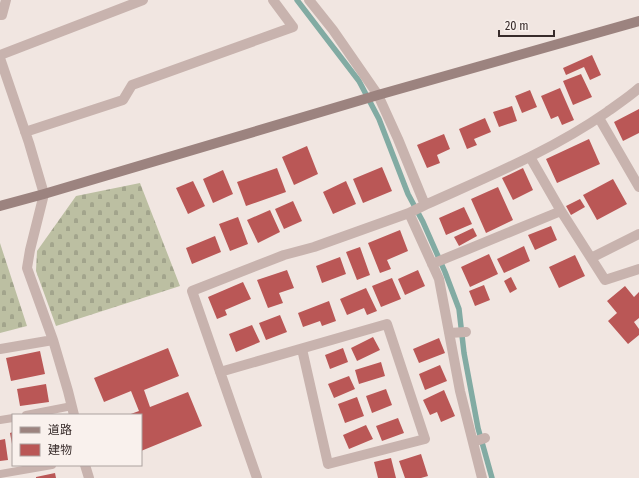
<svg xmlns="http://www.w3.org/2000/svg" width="639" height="478" font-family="'Fira Sans Condensed','Noto Sans JP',sans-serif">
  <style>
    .cemetery { fill: url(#cemetery-stones) }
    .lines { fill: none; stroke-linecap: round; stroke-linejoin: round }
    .stream { stroke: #82aba3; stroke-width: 5.5 }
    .building { fill: #ba5756 }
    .lane { stroke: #c8b3ae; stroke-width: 8 }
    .street { stroke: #c8b3ae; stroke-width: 10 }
    .secondary { stroke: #9c837f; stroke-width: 10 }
  </style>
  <defs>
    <pattern id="cemetery-stones" width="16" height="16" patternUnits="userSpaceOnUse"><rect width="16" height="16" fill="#bcbfa2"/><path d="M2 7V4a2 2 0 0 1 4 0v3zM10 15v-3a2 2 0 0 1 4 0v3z" fill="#a2a48c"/></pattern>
  </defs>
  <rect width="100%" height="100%" fill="#f1e6e1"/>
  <path class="cemetery" d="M 140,183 L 180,286 L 56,326 L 36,271 L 37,251 L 76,196 Z
    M 0,243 L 27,326 L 0,333 Z"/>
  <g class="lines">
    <path class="stream" d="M 297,0 L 359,81 L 379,119 L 408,194 L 423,222 L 445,272 L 459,309 L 464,353 L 478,428 L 492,478"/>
  </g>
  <path class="building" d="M 592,55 L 601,75 L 590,80 L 584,67 L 566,75 L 563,68 Z
    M 581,74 L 592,97 L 573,105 L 563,81 Z
    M 560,88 L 574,120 L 562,125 L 558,116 L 551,119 L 541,96 Z
    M 530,90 L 537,107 L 522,113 L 515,96 Z
    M 512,106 L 517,121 L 499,127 L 493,112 Z
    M 639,109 L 639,133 L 623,141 L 614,122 Z
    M 485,118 L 491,132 L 474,139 L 477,145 L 467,149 L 459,129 Z
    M 444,134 L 450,149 L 437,155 L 440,163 L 427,168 L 417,145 Z
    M 589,139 L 600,164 L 557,183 L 546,159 Z
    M 307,146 L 318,174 L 294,185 L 282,157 Z
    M 382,167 L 392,191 L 363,203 L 353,179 Z
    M 277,168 L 286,192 L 246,206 L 237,182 Z
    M 523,168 L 533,190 L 513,200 L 502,178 Z
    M 223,170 L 233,194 L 213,203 L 203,179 Z
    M 613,179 L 627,204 L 597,220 L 583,195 Z
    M 193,181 L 205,206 L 188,214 L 176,188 Z
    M 346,181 L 356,204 L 333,214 L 323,192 Z
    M 498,187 L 513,220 L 486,233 L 471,199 Z
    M 580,199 L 585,207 L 571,215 L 566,206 Z
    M 293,201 L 302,221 L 284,229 L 275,209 Z
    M 464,207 L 472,224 L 446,235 L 439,218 Z
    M 270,210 L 280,232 L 258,243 L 247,220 Z
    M 238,217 L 248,244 L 230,251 L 219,224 Z
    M 551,226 L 557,240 L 535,250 L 528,235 Z
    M 473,228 L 477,236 L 459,246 L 454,237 Z
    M 400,230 L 408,251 L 387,260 L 391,269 L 380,273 L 368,243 Z
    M 215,236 L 221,252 L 192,264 L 186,248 Z
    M 524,246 L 530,261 L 504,273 L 497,259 Z
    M 360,247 L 370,275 L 357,280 L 346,252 Z
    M 489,254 L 498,274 L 470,287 L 461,267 Z
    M 575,255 L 585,276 L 559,288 L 549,267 Z
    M 340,257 L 346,274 L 322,283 L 316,266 Z
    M 287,270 L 294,288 L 279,293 L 283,303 L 268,308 L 257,280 Z
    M 418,270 L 425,286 L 405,295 L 398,279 Z
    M 511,277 L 517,289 L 510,293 L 504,281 Z
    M 392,278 L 401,299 L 381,307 L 372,286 Z
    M 243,282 L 251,299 L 225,310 L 227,315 L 217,319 L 208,297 Z
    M 484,285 L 490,300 L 475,306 L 469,291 Z
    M 625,286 L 634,297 L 639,292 L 639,318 L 634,322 L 639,329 L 639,335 L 628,344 L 608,321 L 617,313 L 607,301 Z
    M 366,288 L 377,311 L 367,315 L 364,308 L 347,315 L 340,299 Z
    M 329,301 L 336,321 L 322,326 L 320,321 L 303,327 L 298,313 Z
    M 280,315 L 287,332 L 266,340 L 259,323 Z
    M 252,325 L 260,342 L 236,352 L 229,334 Z
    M 373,337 L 380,350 L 357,361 L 351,348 Z
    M 439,338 L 445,353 L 419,363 L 413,349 Z
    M 168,348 L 179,376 L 144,390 L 150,407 L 188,392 L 202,426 L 141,451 L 141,415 L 128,415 L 139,411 L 131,391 L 104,402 L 94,378 Z
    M 343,348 L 348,362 L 330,369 L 325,355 Z
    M 40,351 L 45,374 L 11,381 L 6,358 Z
    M 381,362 L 385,376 L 359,384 L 355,370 Z
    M 440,365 L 447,381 L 425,390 L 419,374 Z
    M 349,376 L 355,389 L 334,398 L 328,384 Z
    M 46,384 L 49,402 L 20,406 L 17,389 Z
    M 386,389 L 392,405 L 372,413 L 366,396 Z
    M 444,390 L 455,416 L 441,422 L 437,412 L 430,415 L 423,400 Z
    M 357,397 L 364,416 L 345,423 L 338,404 Z
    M 398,418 L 404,433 L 382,441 L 376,426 Z
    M 366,425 L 373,439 L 349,449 L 343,435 Z
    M 13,432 L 13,444 L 12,444 L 10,433 Z
    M 5,439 L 8,460 L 0,461 L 0,440 Z
    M 421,454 L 428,476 L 421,478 L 405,478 L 399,461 Z
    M 391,458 L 396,478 L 378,478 L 374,462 Z
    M 55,473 L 56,478 L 36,478 L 36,477 Z"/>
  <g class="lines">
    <path class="lane" d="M 26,415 L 72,406
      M 0,420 L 13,418
      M 0,474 L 52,465"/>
    <path class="street" d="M 309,0 L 333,30 L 378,95 L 398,139 L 425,205
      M 0,15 L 2,15 L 6,0
      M 0,55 L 143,0
      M 0,58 L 29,143 L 44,194 L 30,250 L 27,268 L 53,340 L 68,391 L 74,415
      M 599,118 L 639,187
      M 25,132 L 123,100 L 132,85 L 293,27 L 273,0
      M 561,211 L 605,280 L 639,269
      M 409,213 L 439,279 L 460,391 L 482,478
      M 591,258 L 639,234
      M 432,264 L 561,211 L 530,157
      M 449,333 L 466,332
      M 0,349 L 53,340
      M 220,372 L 387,324 L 425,439 L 328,464 L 302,349
      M 473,442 L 485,438
      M 85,465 L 89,478
      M 257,478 L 192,291 L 284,255 L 314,247 L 409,213 L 425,205 C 487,177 551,151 607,112 C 618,104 629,97 639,88"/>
    <path class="secondary" d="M 0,206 L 44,194 L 378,95 L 639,21"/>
  </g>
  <rect x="12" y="414" width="130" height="52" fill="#f9f1ed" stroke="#aca29f"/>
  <rect x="20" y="427" width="20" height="6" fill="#9c837f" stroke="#aca29f"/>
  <text x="48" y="434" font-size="12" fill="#382c2b">道路</text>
  <rect x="20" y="444" width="20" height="12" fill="#ba5756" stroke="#aca29f"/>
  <text x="48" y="454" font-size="12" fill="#382c2b">建物</text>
  <path d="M499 30v6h55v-6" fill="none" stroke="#382c2b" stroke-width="2"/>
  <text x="505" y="30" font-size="12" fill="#382c2b" stroke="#f9f1ed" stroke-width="3" paint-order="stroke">20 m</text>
</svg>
